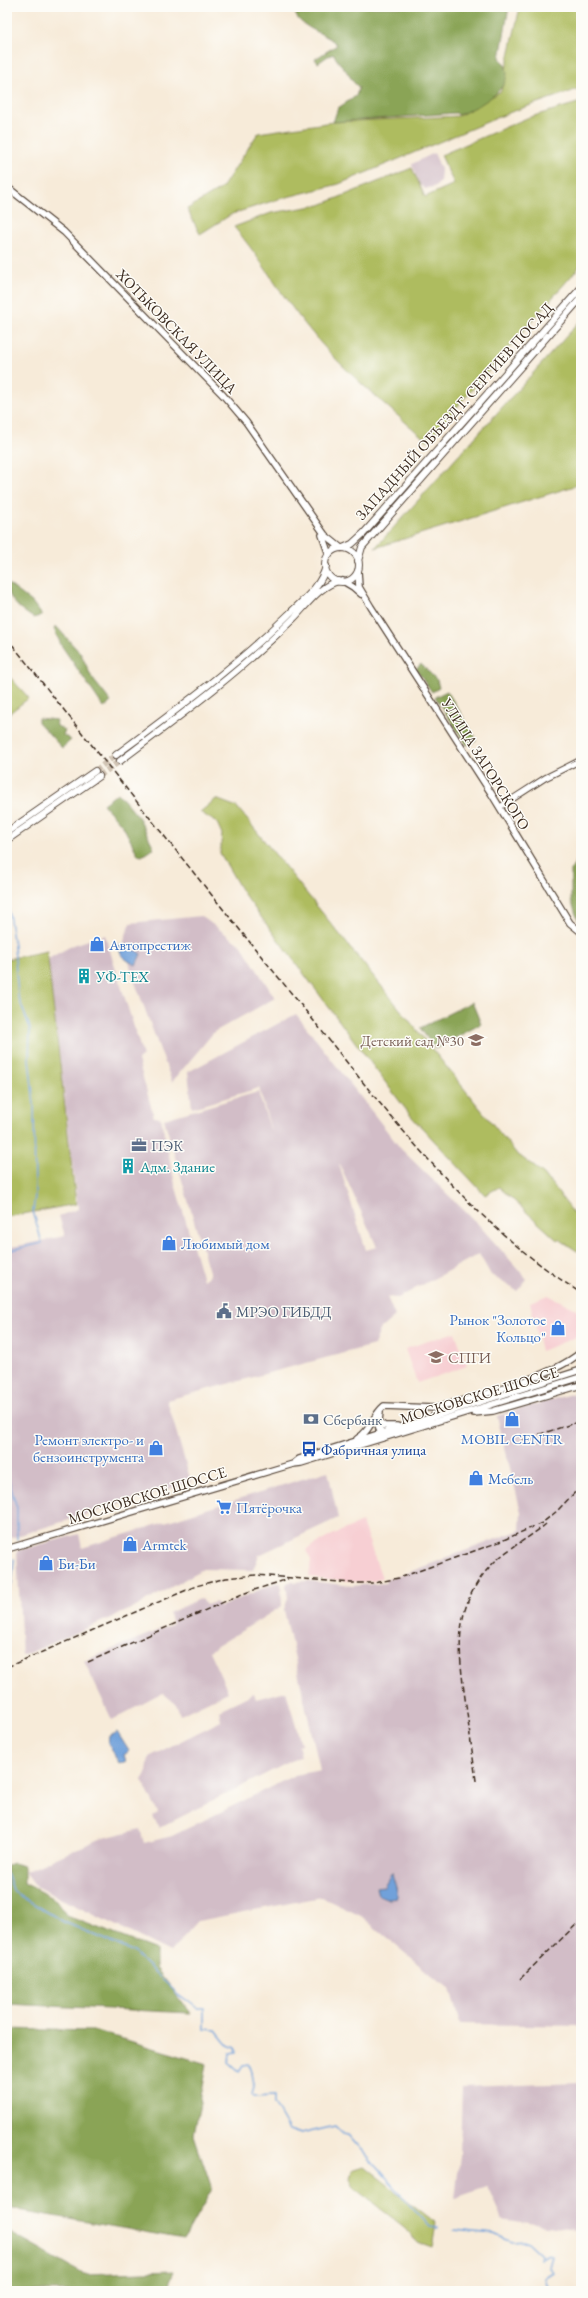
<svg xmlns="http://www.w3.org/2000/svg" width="588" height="2298" font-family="'EB Garamond',serif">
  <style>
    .built { fill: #f7cfd3 }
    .industrial { fill: #d2bdc7; fill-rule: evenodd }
    .green { fill: #aebc5f; stroke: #74733e }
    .forest { fill: #8aa456; stroke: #62673a }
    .water { fill: #71a1da; stroke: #56667c }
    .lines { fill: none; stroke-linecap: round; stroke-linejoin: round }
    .stream { stroke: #71a1da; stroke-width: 1.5 }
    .primary-tunnel { stroke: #d1c4b4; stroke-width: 6; stroke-dasharray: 6 3; stroke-linecap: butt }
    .tertiary-casing { stroke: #57473a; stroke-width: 7 }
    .secondary-casing { stroke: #57473a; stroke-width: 8 }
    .primary-casing { stroke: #57473a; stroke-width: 8 }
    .tertiary { stroke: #fff; stroke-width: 5 }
    .secondary { stroke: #fff; stroke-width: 5.5 }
    .primary { stroke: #fff; stroke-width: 6 }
    .rail { stroke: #3b2a1e; stroke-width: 1.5; stroke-dasharray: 6 3; stroke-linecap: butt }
    .labels { text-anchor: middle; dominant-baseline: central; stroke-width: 3; stroke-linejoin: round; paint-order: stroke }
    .street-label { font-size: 15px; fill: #3b2a1e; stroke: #fdfcf7 }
    .shop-label { font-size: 15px; fill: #366cbe; stroke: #fdfcf7; text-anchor: start }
    .culture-label { font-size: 15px; fill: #0d838f; stroke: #fdfcf7; text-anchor: start }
    .education-label { font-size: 15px; fill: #785e54; stroke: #fdfcf7; text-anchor: end }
    .service-label { font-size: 15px; fill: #4e5e75; stroke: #fdfcf7; text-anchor: start }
    .transit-label { font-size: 15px; fill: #164399; stroke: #fdfcf7; text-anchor: start }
  </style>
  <rect width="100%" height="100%" fill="#fdfcf7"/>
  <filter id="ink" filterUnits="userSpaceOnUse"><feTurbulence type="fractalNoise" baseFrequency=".025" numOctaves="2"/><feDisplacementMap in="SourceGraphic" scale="8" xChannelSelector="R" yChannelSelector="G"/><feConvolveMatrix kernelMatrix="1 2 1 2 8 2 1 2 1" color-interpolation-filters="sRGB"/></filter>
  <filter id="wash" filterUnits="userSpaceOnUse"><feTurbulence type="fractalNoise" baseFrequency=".012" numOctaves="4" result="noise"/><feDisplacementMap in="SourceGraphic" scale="16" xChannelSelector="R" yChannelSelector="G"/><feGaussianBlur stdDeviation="0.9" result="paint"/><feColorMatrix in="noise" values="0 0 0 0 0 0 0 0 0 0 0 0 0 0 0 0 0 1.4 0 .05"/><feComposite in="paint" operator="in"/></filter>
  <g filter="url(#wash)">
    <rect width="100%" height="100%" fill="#f7ebd9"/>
    <path class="built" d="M 548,1295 L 576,1309 L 581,1320 L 581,1335 L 541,1351 L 530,1302 Z
      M 455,1332 L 467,1366 L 417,1383 L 405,1349 Z
      M 362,1522 L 382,1578 L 374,1581 L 359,1582 L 309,1577 L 311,1560 L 306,1550 L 334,1534 Z"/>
    <path class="industrial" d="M 434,153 L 441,169 L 440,182 L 436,186 L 425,189 L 420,185 L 412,164 Z
      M 201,916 L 242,946 L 275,998 L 214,1032 L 172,1082 L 133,977 L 124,941 L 130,923 Z
      M 105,935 L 143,1056 L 138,1060 L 154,1117 L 161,1118 L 175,1184 L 203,1280 L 210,1275 L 164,1119 L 258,1092 L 273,1137 L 259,1088 L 192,1108 L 188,1072 L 296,1014 L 401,1149 L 477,1223 L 527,1279 L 517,1291 L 491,1275 L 479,1254 L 398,1298 L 387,1297 L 395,1316 L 381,1328 L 374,1345 L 167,1400 L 191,1482 L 7,1539 L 7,1248 L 65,1236 L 59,1216 L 78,1209 L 48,959 L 73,945 ZM 339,1165 L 340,1165 L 377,1247 L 366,1250 Z
      M 581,1391 L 581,2026 L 460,2024 L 450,1988 L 438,1981 L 361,1916 L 321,1897 L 198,1921 L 170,1952 L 35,1886 L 25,1872 L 99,1839 L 140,1829 L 144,1843 L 172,1836 L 295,1775 L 320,1770 L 284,1610 L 288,1598 L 286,1585 L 288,1582 L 309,1581 L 352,1586 L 386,1583 L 385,1580 L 399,1576 L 520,1530 L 521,1512 L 497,1416 Z
      M 328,1471 L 338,1518 L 259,1555 L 253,1570 L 203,1569 L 136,1607 L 22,1656 L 17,1551 L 79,1534 L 82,1548 Z
      M 275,1583 L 281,1583 L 282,1606 L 209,1651 L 228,1692 L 180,1715 L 176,1704 L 163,1693 L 112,1720 L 84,1661 L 173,1624 L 169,1613 L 201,1598 L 206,1605 L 216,1602 L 220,1607 Z
      M 286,1691 L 301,1744 L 298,1745 L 301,1756 L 159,1828 L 153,1816 L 158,1813 L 142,1780 L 147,1772 L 149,1757 L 221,1721 L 219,1710 L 254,1693 L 256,1699 Z
      M 581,2083 L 581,2231 L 502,2219 L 487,2187 L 455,2198 L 460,2156 L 462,2087 Z"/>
    <path class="green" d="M 520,7 L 581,7 L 581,88 L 511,112 L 339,184 L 279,199 L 232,214 L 200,234 L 187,209 L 222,188 L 258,133 L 333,122 L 459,116 L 501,91 Z
      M 581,102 L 581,265 L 427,441 C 385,404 338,367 304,323 C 279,292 260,257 234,227 L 271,213 L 320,205 L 412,168 L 425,197 L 454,184 L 441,155 L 527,118 Z
      M 581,320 L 581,484 L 375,548 Z
      M 7,674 L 29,698 L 7,715 Z
      M 216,799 L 237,807 L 516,1153 L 544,1174 L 581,1223 L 581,1250 L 577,1251 L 559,1239 L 557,1240 L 499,1187 L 485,1195 L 410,1115 L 243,893 L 220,853 L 222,834 L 217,823 L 200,812 Z
      M 47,951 L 76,1204 L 7,1217 L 7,959 Z
      M 364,2166 L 436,2223 L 432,2247 L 418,2242 L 404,2227 L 354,2188 L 350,2178 L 352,2170 Z"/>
    <path class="forest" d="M 294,7 L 509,7 L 500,58 C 524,84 479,107 458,115 L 456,113 L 333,122 L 338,108 L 356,96 L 359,87 C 353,83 351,78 347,72 C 342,65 337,62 334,54 L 328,56 L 318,63 L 315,59 L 337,45 C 327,32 294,28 294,7 Z
      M 7,583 L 32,602 L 42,615 L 34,618 C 20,610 7,599 7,583 Z
      M 56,626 L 81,654 L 92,678 L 111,702 L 104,708 L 61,645 L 54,629 Z
      M 421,664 L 437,680 L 439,688 L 432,692 L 416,669 Z
      M 447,691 L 473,733 L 476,741 L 467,745 L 435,697 Z
      M 38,718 L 56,720 L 57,726 L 65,730 L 63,735 L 71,740 L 62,748 L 38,722 Z
      M 118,793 L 139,818 L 154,848 L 142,856 L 138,855 L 123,826 L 103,804 Z
      M 581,853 L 581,914 L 578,920 L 571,900 L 571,870 Z
      M 472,1002 L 481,1024 L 435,1049 L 420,1028 Z
      M 13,1863 L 24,1866 L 24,1883 L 56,1900 L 67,1916 L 156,1950 L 156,1968 L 191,2013 L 7,2004 L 7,1865 Z
      M 7,2029 L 96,2031 L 207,2064 L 194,2135 L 212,2189 L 184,2239 L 7,2208 Z
      M 7,2231 L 83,2274 L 174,2271 L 166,2291 L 7,2291 Z"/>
    <path class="water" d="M 121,944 L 130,946 L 141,954 L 136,965 C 127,961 121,957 118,946 Z
      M 117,1732 L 129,1751 L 124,1755 L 126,1761 L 119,1764 L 108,1743 L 109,1736 Z
      M 392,1872 C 393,1881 398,1888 397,1898 L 389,1899 L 378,1895 L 376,1887 L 384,1886 Z"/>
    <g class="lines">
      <path class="stream" d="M 7,900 L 14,946 L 18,996 L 30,1028 L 29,1059 L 34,1104 L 35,1196 L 33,1211 L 42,1243 L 7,1251
        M 7,1475 L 17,1508 L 17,1539
        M 7,1594 L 12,1582 L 14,1559
        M 7,1874 L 14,1892 L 64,1922 L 132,1951 L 177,1993 L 197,2008 L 204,2008 L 204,2029 L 216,2030 L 228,2045 L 235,2048 L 236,2053 L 230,2054 L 229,2062 L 239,2071 L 243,2065 L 248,2064 C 253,2071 250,2079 254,2086 L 252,2095 L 254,2097 L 274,2096 L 274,2104 L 289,2130 L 301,2134 L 335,2126 L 342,2133 L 348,2134 L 430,2227 L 438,2228
        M 454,2230 L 494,2234 L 512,2242 L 526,2241 L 541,2255 L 540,2259 L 549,2255 L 552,2257 L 549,2268 L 553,2272 L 545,2277 L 549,2291"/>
    </g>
  </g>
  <g filter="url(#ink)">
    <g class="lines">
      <path class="primary-tunnel" d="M 95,771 L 116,755
        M 99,776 L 120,761"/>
      <g class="tertiary-casing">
        <path id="tertiary" d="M 500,807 L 545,778 L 581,760"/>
      </g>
      <g class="secondary-casing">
        <path id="secondary" d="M 7,187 L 64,232 L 223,395 L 246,422 L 325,535 L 341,548
          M 322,535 L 329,555
          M 358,571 L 359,587 L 371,607 L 491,793 L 570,923 L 581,932
          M 343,581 L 353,587 L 361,594
          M 380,1412 L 379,1421 L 384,1426 L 397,1426
          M 474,1413 L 493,1411 L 581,1385
          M 377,1417 L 379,1429 L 384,1434
          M 357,1439 C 371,1431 372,1416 384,1406 L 433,1408 L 446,1405 C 480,1396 556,1375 581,1352
          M 293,1464 L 299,1459 L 581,1370
          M 7,1549 L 293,1464 L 301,1463 L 581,1377"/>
      </g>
      <g class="primary-casing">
        <path id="primary" d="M 343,548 L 352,544 L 364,533 L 581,288
          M325 565a17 17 0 1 1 34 0a17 17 0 1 1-34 0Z
          M 358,561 L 362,547 L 581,298
          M 116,755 C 175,711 235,667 288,615 C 303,600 321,587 326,566
          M 120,761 C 180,716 240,672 293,619 C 306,606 320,585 339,581
          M 7,832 L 95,771
          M 7,840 L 99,776"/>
      </g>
      <use href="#tertiary" class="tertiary"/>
      <use href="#secondary" class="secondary"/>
      <use href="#primary" class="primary"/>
      <path class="rail" d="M 7,638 C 104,761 202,884 301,1005 C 384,1108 467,1221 581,1293
        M 522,1440 L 581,1421
        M 88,1662 L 242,1594 L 288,1579
        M 7,1667 L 196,1586 L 226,1578 L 256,1575 L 351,1583 L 374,1583 L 399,1578 L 499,1542 L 542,1523 L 557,1511 L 581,1486
        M 476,1781 C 473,1756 469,1730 466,1705 C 459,1656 452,1612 486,1571 C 502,1551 527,1540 546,1524
        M 520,1979 L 581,1920"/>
    </g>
  </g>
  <defs>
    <g id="shop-bare" transform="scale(1.2)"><path d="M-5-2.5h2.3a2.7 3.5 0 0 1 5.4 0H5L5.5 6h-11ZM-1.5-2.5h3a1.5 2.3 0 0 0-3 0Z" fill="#3f7fe0" stroke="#fdfcf7" stroke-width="2.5" paint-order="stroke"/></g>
    <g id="building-bare" transform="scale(1.2)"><path d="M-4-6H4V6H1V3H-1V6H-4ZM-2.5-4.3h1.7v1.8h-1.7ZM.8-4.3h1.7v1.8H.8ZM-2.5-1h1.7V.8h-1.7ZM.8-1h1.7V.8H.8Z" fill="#0f9aa8" stroke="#fdfcf7" stroke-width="2.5" paint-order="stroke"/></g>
    <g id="school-bare" transform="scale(1.2)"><path d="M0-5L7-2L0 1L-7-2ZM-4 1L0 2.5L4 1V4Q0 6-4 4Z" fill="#8d6e63" stroke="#fdfcf7" stroke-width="2.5" paint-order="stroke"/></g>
    <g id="office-bare" transform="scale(1.2)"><path d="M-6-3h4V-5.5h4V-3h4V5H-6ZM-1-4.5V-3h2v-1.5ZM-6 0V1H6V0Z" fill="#5c6f8a" stroke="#fdfcf7" stroke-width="2.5" paint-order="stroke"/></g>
    <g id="civic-bare" transform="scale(1.2)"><path d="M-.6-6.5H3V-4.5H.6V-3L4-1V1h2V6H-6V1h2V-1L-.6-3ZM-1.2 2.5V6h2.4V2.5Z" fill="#5c6f8a" stroke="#fdfcf7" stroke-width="2.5" paint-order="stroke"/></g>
    <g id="university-bare" transform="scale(1.2)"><path d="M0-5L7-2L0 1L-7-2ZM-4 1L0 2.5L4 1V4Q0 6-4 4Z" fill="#8d6e63" stroke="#fdfcf7" stroke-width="2.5" paint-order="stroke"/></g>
    <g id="bank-bare" transform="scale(1.2)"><path d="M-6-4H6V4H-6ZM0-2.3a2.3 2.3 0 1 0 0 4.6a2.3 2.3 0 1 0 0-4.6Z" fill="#5c6f8a" stroke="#fdfcf7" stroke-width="2.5" paint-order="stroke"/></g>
    <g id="bus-bare" transform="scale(1.2)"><path d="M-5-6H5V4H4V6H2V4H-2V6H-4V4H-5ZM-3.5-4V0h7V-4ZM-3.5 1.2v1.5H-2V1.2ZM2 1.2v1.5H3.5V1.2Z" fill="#1a4fb4" stroke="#fdfcf7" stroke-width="2.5" paint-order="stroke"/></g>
    <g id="supermarket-bare" transform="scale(1.2)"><path d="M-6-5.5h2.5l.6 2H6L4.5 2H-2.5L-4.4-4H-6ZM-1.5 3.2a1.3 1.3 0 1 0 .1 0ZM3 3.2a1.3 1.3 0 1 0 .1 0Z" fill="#3f7fe0" stroke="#fdfcf7" stroke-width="2.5" paint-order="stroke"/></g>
  </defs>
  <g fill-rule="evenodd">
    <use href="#shop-bare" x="97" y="944"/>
    <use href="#building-bare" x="84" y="976"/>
    <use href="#school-bare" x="476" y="1040"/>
    <use href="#office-bare" x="139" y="1145"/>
    <use href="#building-bare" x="128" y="1166"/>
    <use href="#shop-bare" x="169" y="1243"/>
    <use href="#civic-bare" x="224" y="1311"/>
    <use href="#shop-bare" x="558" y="1328"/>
    <use href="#university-bare" x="436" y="1357"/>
    <use href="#bank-bare" x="311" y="1419"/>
    <use href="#shop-bare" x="512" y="1419"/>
    <use href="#shop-bare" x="156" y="1448"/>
    <use href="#bus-bare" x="309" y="1449"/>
    <use href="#shop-bare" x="476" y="1478"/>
    <use href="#supermarket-bare" x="224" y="1507"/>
    <use href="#shop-bare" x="130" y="1544"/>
    <use href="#shop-bare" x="46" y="1563"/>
  </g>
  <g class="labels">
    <g class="street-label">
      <text transform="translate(177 331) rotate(46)">ХОТЬКОВСКАЯ УЛИЦА</text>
      <text transform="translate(454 411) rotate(-48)">ЗАПАДНЫЙ ОБЪЕЗД Г. СЕРГИЕВ ПОСАД</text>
      <text transform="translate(486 764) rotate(58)">УЛИЦА ЗАГОРСКОГО</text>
      <text transform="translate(479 1395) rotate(-17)">МОСКОВСКОЕ ШОССЕ</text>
      <text transform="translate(147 1495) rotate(-17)">МОСКОВСКОЕ ШОССЕ</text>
    </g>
    <g class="shop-label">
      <text x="109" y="944">Автопрестиж</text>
      <text x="181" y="1243">Любимый дом</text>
      <text x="546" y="1319" text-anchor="end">Рынок "Золотое<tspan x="546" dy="17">Кольцо"</tspan></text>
      <text x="512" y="1438" text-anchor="middle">MOBIL CENTR</text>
      <text x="144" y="1439" text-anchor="end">Ремонт электро- и<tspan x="144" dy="17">бензоинструмента</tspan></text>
      <text x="488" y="1478">Мебель</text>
      <text x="236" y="1507">Пятёрочка</text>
      <text x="142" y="1544">Armtek</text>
      <text x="58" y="1563">Би-Би</text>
    </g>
    <g class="culture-label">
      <text x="96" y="976">УФ-ТЕХ</text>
      <text x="140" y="1166">Адм. Здание</text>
    </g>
    <g class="education-label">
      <text x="464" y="1040">Детский сад №30</text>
      <text x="448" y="1357" text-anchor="start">СПГИ</text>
    </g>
    <g class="service-label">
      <text x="151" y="1145">ПЭК</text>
      <text x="236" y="1311">МРЭО ГИБДД</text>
      <text x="323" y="1419">Сбербанк</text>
    </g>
    <g class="transit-label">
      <text x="321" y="1449">Фабричная улица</text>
    </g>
  </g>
  <rect width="588" height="2298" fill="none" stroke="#fdfcf7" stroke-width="24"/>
</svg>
